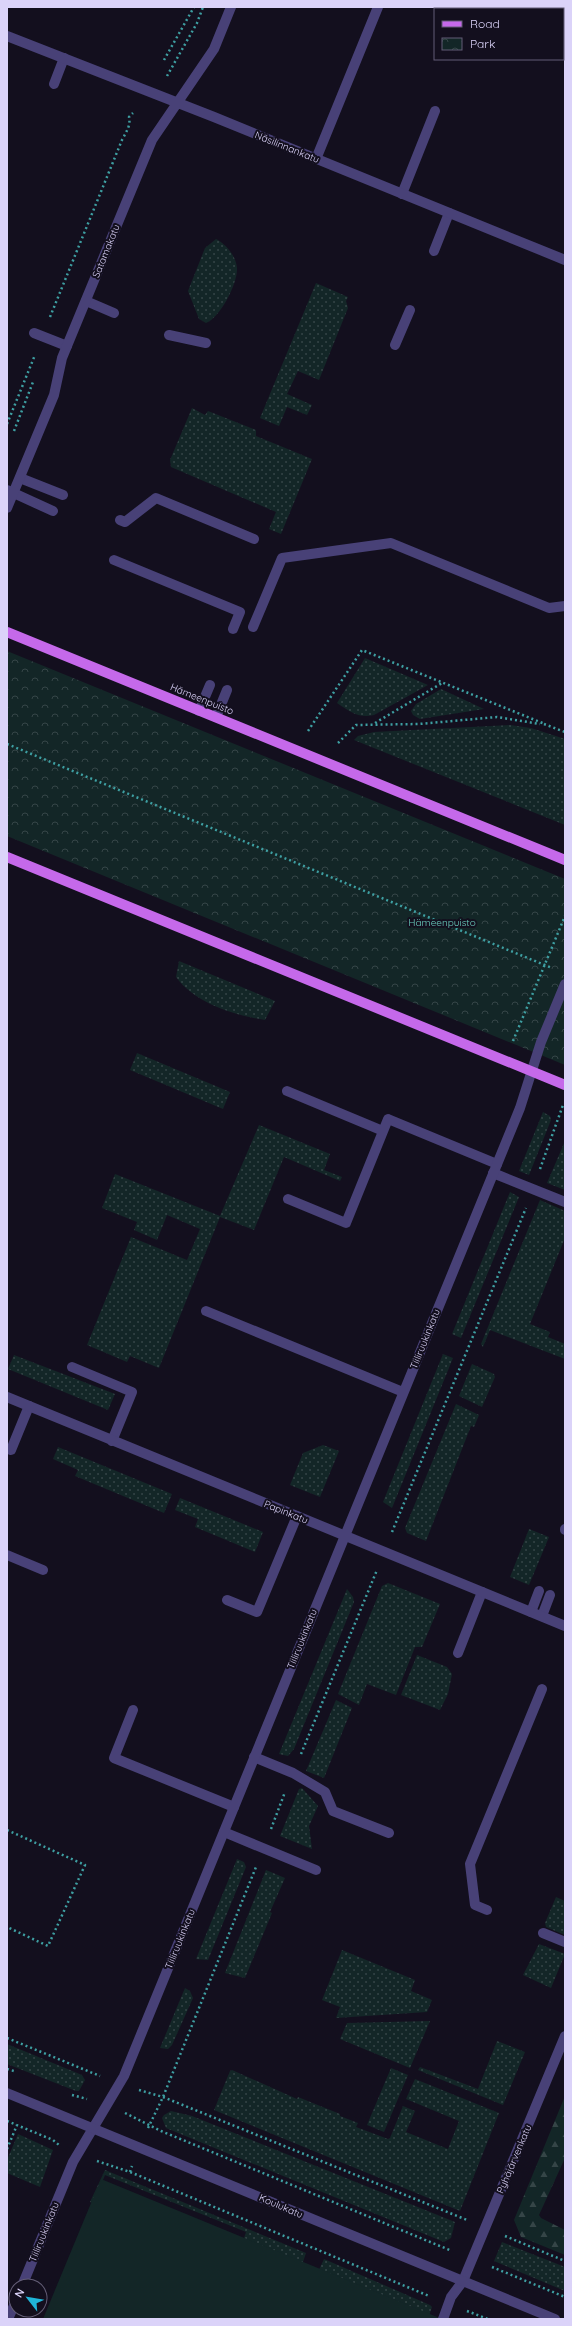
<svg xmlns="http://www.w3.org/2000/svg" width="572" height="2326" font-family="Quicksand,sans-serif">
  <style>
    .grass { fill: url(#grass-dots) }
    .forest { fill: url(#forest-firs) }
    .park { fill: url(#park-crowns) }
    .pitch { fill: #132627 }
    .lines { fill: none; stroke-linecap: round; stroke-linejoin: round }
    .path { stroke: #3e9fa2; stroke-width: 2.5; stroke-dasharray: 2 3; stroke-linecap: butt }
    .service { stroke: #484177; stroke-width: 10 }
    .minor { stroke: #484177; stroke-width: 10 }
    .tertiary { stroke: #484177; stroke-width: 10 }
    .primary { stroke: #c569ea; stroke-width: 10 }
    .labels { text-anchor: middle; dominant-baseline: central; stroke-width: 4; stroke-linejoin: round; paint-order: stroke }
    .street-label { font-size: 10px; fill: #dbd3f9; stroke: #130f1e }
    .park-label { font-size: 10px; fill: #6acebe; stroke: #130f1e }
  </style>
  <defs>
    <pattern id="grass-dots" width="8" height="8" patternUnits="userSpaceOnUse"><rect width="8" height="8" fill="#132627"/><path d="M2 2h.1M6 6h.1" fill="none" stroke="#354547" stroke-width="1.8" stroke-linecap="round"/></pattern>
    <pattern id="forest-firs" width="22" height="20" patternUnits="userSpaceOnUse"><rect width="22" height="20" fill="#132627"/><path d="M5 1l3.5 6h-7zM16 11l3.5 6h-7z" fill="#354547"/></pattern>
    <pattern id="park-crowns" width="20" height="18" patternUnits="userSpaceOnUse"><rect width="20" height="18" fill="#132627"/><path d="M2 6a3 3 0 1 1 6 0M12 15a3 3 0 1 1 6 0" fill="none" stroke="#354547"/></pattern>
  </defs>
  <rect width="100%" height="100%" fill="#130f1e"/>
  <path class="grass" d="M 216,239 C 226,244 236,256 237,268 C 238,283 220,318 206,323 L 199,319 L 188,291 L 205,248 Z
    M 316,283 L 348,297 L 346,301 L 348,308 L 319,380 L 298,371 L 287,394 L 312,405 L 307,415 L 287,407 L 279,426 L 260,418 Z
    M 192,408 L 205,415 L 208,411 L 256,430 L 256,436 L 312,459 L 281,534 L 269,529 L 276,512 L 171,467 L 170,460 Z
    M 365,658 L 428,685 L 374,715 C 359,719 349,711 337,703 Z
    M 441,689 L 484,709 L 420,719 L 413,715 L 411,711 L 416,704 Z
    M 510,725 L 531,728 L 565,739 L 565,825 L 354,740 L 358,736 L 374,732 Z
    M 179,961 L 275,1001 L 265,1020 C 233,1015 195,1003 176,977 Z
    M 137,1053 L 230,1092 L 223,1109 L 130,1070 Z
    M 543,1112 L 550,1116 L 551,1120 L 529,1175 L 519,1171 Z
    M 259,1125 L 330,1154 L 324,1170 L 342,1177 L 340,1181 L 284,1157 L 254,1230 L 220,1217 L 159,1368 L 130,1356 L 127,1362 L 87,1345 L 131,1237 L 187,1260 L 200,1229 L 167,1215 L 157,1240 L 134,1230 L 137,1222 L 102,1208 L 115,1174 L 220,1216 Z
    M 565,1141 L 565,1190 L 547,1183 Z
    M 510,1192 L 519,1197 L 461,1338 L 452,1334 Z
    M 540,1200 L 565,1211 L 565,1238 L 530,1324 L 550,1332 L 548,1337 L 565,1344 L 565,1359 L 490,1330 L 483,1347 L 481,1344 Z
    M 443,1354 L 453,1358 L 392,1508 L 383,1502 Z
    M 14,1355 L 115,1394 L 108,1410 L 8,1369 Z
    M 472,1364 L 494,1374 L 495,1377 L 482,1407 L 459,1396 Z
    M 456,1404 L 479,1415 L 474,1427 L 471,1426 L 426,1541 L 407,1533 L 405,1528 Z
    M 323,1445 L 339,1451 L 320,1497 L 290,1485 L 303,1453 Z
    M 58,1447 L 172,1494 L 164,1513 L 75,1476 L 78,1470 L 53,1459 Z
    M 180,1498 L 263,1532 L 255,1552 L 195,1527 L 198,1519 L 175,1510 Z
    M 529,1529 L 549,1537 L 529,1585 L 510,1577 Z
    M 388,1583 L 440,1604 L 422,1647 L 415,1647 L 396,1695 L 367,1684 L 359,1705 L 338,1694 L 382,1586 Z
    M 347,1589 L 353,1597 L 354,1602 L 294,1749 L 288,1756 L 279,1754 Z
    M 417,1655 L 447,1667 L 452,1674 L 448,1694 L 440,1710 L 401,1695 Z
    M 336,1700 L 352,1708 L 324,1778 L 306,1771 Z
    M 302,1788 L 318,1806 L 309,1826 L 312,1849 L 280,1836 L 299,1789 Z
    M 237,1859 L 244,1862 L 246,1867 L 208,1960 L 196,1959 Z
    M 266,1870 L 285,1878 L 270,1912 L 272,1913 L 245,1978 L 225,1973 Z
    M 556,1897 L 565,1901 L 565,1935 L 546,1927 L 545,1923 Z
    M 539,1944 L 565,1954 L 551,1988 L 523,1975 Z
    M 342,1950 L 415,1980 L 411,1991 L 432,2000 L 427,2012 L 336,2018 L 340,2007 L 322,2000 Z
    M 185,1988 L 190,1991 L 193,1998 L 172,2045 L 168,2049 L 160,2048 Z
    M 430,2021 L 410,2068 L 340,2039 L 347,2023 Z
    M 497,2041 L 525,2052 L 503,2105 L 418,2070 L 420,2067 L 478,2089 Z
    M 7,2044 L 82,2075 L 85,2080 L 79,2091 L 76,2091 L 7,2064 Z
    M 391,2068 L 408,2075 L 384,2132 L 367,2125 Z
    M 232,2070 L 297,2099 L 298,2097 L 340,2114 L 340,2116 L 358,2123 L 356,2127 L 388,2139 L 390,2138 L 403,2106 L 415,2111 L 406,2132 L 448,2149 L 459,2121 L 406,2099 L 415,2079 L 499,2113 L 460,2211 L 214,2110 L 230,2071 Z
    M 171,2111 L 192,2116 L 455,2222 L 451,2238 L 444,2242 L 166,2128 L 162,2118 L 164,2115 Z
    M 18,2134 L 53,2150 L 40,2187 L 7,2173 L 7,2160 Z
    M 105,2170 L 306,2253 L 301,2268 L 242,2244 L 246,2232 L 105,2175 L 94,2203 L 90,2202 Z
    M 502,2242 L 565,2267 L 565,2291 L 494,2261 Z
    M 324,2259 L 430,2305 L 432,2307 L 429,2316 L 317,2274 Z"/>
  <path class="forest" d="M 565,2096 L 565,2158 L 539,2215 L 541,2218 L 565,2230 L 565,2255 L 521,2237 L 514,2220 Z"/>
  <path class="park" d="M 7,651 L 565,879 L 565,1065 L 7,836 Z"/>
  <path class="pitch" d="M 101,2179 L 442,2319 L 43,2319 Z"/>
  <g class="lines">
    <path class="path" d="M 164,60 L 194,7
      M 167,76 L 197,23 L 203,7
      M 50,317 L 122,140 C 126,132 131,126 129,117 L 133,113
      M 7,424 L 35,355
      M 14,431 L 33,382
      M 375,723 L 442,683
      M 544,724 L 565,732
      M 308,731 L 362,650 L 545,724
      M 338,743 L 356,725 L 419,724 L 497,717 L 540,724
      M 7,744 L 552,968
      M 513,1041 L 565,916
      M 540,1169 L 563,1105
      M 392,1532 L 526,1208
      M 301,1754 L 377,1570
      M 271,1829 L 285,1792
      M 7,1830 L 85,1865 L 48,1946 L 7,1927
      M 7,2038 L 100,2076
      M 7,2069 L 14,2071
      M 139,2090 L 163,2097 L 467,2220
      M 72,2095 L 87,2099
      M 125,2113 L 161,2131 L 452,2251
      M 7,2121 L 53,2140 L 59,2145
      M 148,2128 L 163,2097 L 256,1867
      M 7,2149 L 17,2125
      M 97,2161 L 130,2172 L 429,2296
      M 130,2172 L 132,2166
      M 505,2236 L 565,2261
      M 492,2267 L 565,2297
      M 467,2311 L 488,2319"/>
    <path class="service" d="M 54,84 L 64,58
      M 316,159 L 378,7
      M 402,194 L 435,111
      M 434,251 L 449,213
      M 86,301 L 114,313
      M 34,333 L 67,346
      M 169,335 L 206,343
      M 395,345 L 410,310
      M 20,478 L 63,495
      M 7,490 L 53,511
      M 120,520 L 125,522 L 156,498 L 254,539
      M 114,560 L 240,612 L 233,629
      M 253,627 L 282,558 L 391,543 L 549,608 L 565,606
      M 199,711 L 210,685
      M 216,717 L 227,690
      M 287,1091 L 383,1131
      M 493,1173 L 565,1202
      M 288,1199 L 346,1223 L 388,1119 L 497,1164
      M 206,1311 L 403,1392
      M 72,1367 L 132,1392 L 112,1441
      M 11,1450 L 29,1406
      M 565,1530 L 565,1529
      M 7,1555 L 43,1570
      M 227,1600 L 257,1612 L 297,1516
      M 531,1612 L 539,1591
      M 542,1616 L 550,1595
      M 458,1653 L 482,1592
      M 133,1710 L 114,1758 L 234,1807
      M 254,1757 L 293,1773 L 325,1792 L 333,1811 L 389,1833
      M 224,1832 L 316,1870
      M 487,1910 L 475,1905 L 470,1864 L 542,1689
      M 543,1933 L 565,1942
      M 443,2319 L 451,2297 L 463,2281"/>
    <path class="minor" d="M 7,36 L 214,117 L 565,260
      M 7,508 L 54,395 L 62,358 L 152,140 L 214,49 L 231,7
      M 7,1397 L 565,1626
      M 463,2281 L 565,2036
      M 22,2286 L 73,2162 L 124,2076 L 520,1108 L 541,1042 L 565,984
      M 8,2319 L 16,2301"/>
    <path class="tertiary" d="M 7,2093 L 555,2319"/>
    <path class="primary" d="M 7,632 L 565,860
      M 7,857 L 565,1085"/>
  </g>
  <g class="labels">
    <g class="street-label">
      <text transform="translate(287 147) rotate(22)">Näsilinnankatu</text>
      <text transform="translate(106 251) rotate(-68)">Satamakatu</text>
      <text transform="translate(202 699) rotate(22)">Hämeenpuisto</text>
      <text transform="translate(425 1339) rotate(-68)">Tiiliruukinkatu</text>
      <text transform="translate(286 1512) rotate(22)">Papinkatu</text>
      <text transform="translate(302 1639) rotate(-68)">Tiiliruukinkatu</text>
      <text transform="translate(180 1939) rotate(-68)">Tiiliruukinkatu</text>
      <text transform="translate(514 2159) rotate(-67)">Pyhäjärvenkatu</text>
      <text transform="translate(281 2206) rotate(23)">Koulukatu</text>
      <text transform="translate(44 2232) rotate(-68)">Tiiliruukinkatu</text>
    </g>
    <g class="park-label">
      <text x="442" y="922">Hämeenpuisto</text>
    </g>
  </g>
  <rect width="572" height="2326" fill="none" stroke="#dbd3f9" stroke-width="16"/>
  <rect x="434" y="8" width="130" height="52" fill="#130f1e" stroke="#635d76"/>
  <rect x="442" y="21" width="20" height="6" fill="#c569ea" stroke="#635d76"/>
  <text x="470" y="28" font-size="12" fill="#dbd3f9">Road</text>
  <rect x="442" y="38" width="20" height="12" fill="url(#park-crowns)" stroke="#635d76"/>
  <text x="470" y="48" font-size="12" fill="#dbd3f9">Park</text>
  <g transform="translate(28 2298) rotate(301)"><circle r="19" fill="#130f1e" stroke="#635d76"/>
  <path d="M0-3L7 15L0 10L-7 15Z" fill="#1fb5d9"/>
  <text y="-6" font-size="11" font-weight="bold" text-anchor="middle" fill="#dbd3f9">N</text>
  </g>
</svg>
